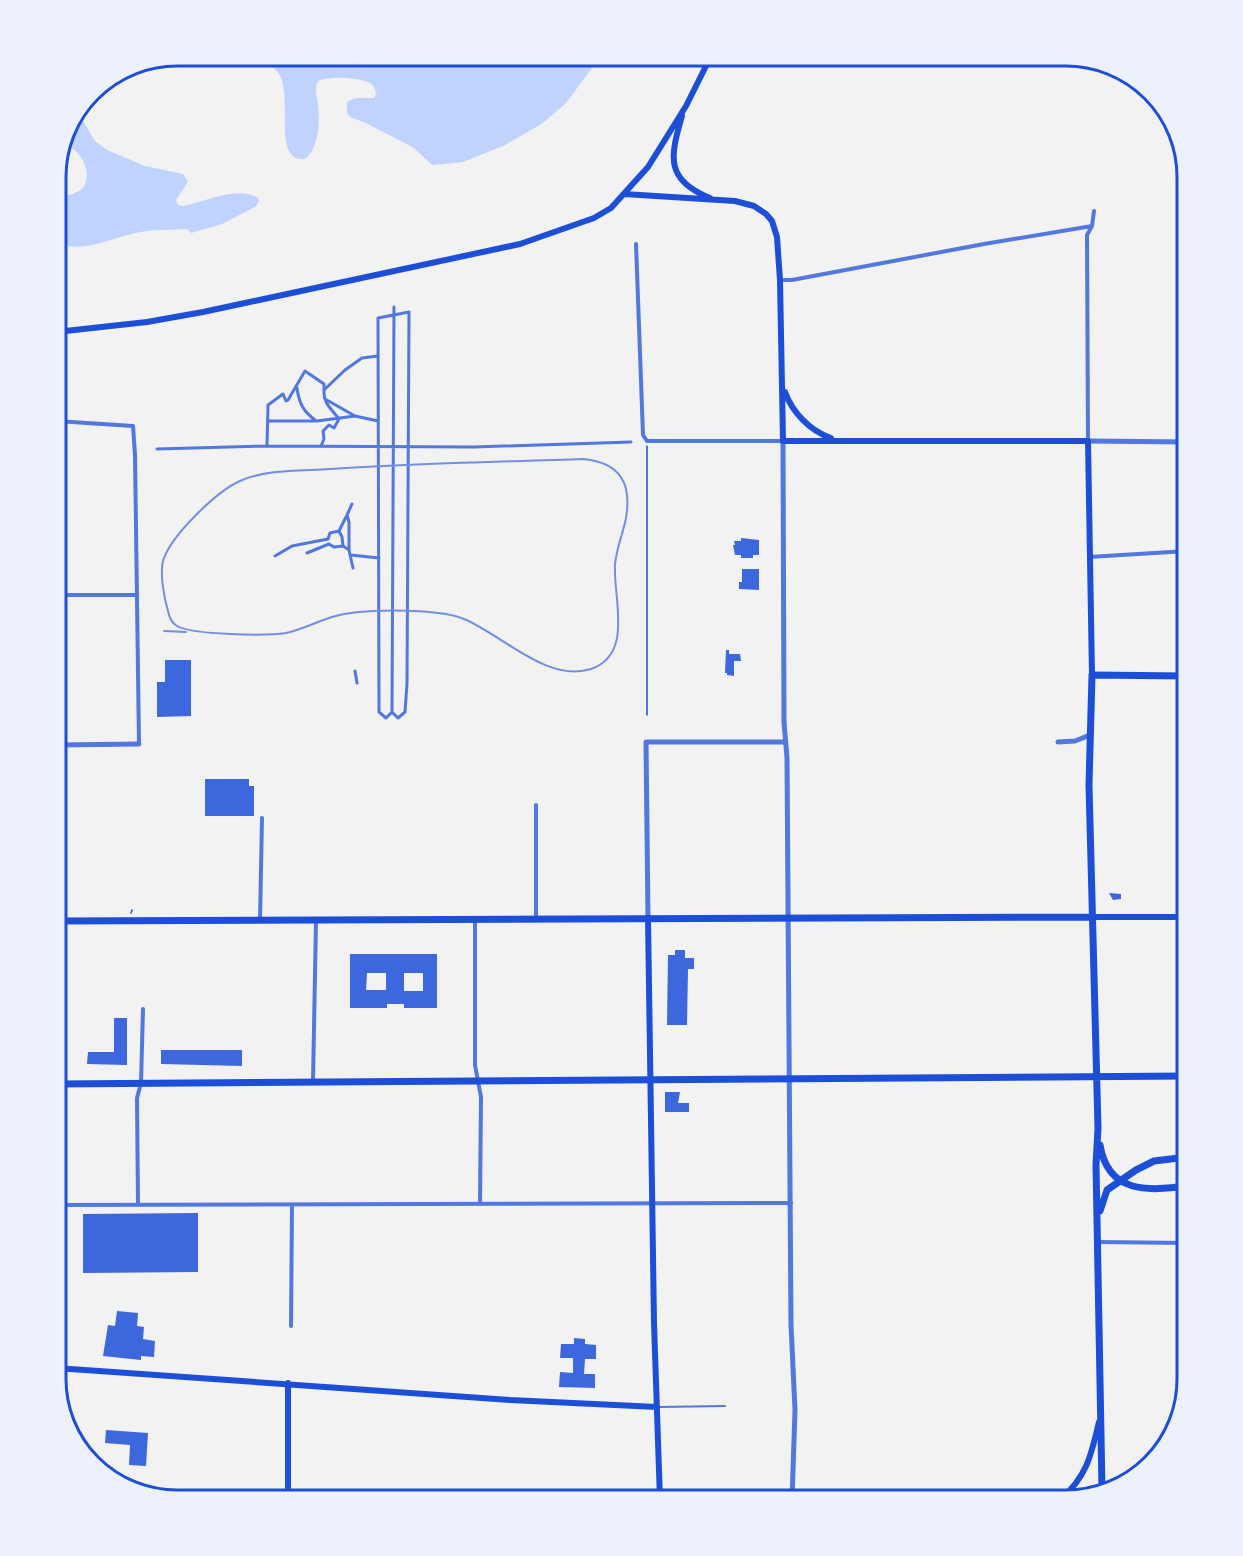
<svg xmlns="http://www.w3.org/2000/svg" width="1243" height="1556" font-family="'DejaVu Sans',sans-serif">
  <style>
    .water { fill: #bfd3fe }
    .building { fill: #3d67dc; fill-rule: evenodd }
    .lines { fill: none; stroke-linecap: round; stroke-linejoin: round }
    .path { stroke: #1d4ed8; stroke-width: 1.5 }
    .service { stroke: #5277de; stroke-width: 2 }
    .pedestrian { stroke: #5277de; stroke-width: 3 }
    .minor { stroke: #5277de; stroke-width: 4 }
    .tertiary { stroke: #5277de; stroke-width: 5 }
    .secondary { stroke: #1d4ed8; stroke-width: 6 }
    .primary { stroke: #1d4ed8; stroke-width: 7 }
    .rail { stroke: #7290e2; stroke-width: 2 }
    .rim { fill: none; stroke: #1d4ed8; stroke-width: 3 }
  </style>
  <rect width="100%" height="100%" fill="#f2f2f2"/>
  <path class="water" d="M 233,56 L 601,56 L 566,103 L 543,123 L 503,146 L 463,162 L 432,165 L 414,148 L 366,123 L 350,117 L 347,113 L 347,102 C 356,96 364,98 374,98 L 376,94 C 375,89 374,84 368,82 C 355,77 330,76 318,81 C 314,91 317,95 318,104 C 320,121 319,148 305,159 C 300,159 295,159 292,155 C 278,142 291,92 279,74 C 271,60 248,58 233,56 Z
    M 77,111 L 95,141 L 107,150 L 145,166 L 183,174 L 188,182 L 176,200 L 178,205 L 183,206 C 205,202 237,185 258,198 L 259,201 L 255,207 L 222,224 L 191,233 L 187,229 C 168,230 154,229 135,233 C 105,240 88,252 56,244 L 56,197 C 63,196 72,195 79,191 C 97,179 81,144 62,146 L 68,124 Z"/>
  <path class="building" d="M 741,538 L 759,540 L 759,555 L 753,555 L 753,558 L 741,558 L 741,555 L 735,555 L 733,545 L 735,545 L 734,541 L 741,541 Z
    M 742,569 L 759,569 L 759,590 L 739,589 L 739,582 L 742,582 Z
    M 726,650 L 729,650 L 729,654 L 740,654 L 741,661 L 734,661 L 734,676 L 727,675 L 727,673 L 725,673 Z
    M 165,660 L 191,660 L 191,716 L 157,717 L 157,682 L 165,682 Z
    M 205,779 L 249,779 L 249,786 L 254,786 L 254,816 L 205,816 Z
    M 1109,893 L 1121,894 L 1121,899 L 1113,900 Z
    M 675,950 L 685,950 L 685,958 L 694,958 L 694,969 L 688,969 L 687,1025 L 667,1025 L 668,955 L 675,955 Z
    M 350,954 L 437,954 L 437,1008 L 404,1008 L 404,1004 L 387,1004 L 387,1008 L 350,1008 ZM 367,973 L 386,973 L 386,990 L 366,990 ZM 404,973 L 423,973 L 423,991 L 404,991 Z
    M 114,1018 L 127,1018 L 127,1065 L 87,1064 L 88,1052 L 114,1052 Z
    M 161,1050 L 242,1050 L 242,1066 L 161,1064 Z
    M 665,1092 L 680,1092 L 678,1103 L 689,1103 L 689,1112 L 665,1112 Z
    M 198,1213 L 198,1272 L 83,1273 L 83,1214 Z
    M 117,1311 L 138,1313 L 137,1326 L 144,1327 L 143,1339 L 155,1341 L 154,1357 L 141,1356 L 141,1360 L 103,1356 L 108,1325 L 115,1326 Z
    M 574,1338 L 585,1339 L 585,1344 L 596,1345 L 596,1359 L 585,1359 L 584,1374 L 595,1374 L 595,1388 L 559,1387 L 560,1372 L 573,1373 L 573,1358 L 560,1358 L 561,1344 L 574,1344 Z
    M 106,1430 L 148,1433 L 146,1466 L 129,1465 L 130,1445 L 105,1443 Z
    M 174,1495 L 186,1496 L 186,1500 L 173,1500 Z"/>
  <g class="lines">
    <path class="path" d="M 647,446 L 647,715
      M 131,913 L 132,910"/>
    <path class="service" d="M 659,1407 L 725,1406"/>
    <path class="pedestrian" d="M 409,312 L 407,684 L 405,712 L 398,718 L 392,712 L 386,718 L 379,712 L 378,318 Z
      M 297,388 C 299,403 303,411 315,420
      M 325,399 L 355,416 L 378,421
      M 268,421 L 317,421 L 355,416
      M 267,446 L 268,405 L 283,394 L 286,401 L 288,400 L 305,371 L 324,384 L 324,390
      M 321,446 L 324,439 L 323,431 L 329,425 L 334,428 L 339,419 C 332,409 323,404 324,390 L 345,370 L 362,358 L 378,356
      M 157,449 L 267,446 L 474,447 L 631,442
      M 352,504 L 347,515 L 349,522 L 349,550 L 353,568
      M 339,531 L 346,517
      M 329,544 L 334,547 L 343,546
      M 307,553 L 329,544
      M 351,555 L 379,558
      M 275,556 L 292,546 L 328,539 L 330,533 L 339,531 L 342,537 L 343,546 L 349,550
      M 355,671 L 357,683
      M 392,712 L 394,307"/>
    <path class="minor" d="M 636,244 L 643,435 L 647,441 L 783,441
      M 780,280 L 792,280 L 984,244 L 1092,226
      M 56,421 L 133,426 L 135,455 L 139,744
      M 1088,440 L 1087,235 L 1092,226 L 1094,211
      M 1089,557 L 1187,551
      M 56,595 L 136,595
      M 536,805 L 536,918
      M 475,919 L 475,1065 L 481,1097 L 480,1203
      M 260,920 L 262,818
      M 313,1082 L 316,920
      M 56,1205 L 791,1203
      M 138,1205 L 137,1098 L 141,1083 L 143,1009
      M 1098,1242 L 1187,1243
      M 291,1326 L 292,1205"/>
    <path class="tertiary" d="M 783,441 L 784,722 L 787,758 L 791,1325 L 795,1410 L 792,1500
      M 1088,441 L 1187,442
      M 1058,742 L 1075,741 L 1090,735
      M 56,745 L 139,744
      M 648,918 L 646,742 L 785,742"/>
    <path class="secondary" d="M 682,116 C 670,157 665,180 710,198
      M 624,194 L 735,201 L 754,206 L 766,214 L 772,221 L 777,237 L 780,280 L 783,441 L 1088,441 L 1092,675
      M 56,332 L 147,322 L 203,312 L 520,244 L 594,218 L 611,208 L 648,167 L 686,106 L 711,56
      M 785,392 C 792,412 810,431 831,438
      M 1092,917 L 1187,917
      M 648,918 L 654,1323 L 660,1500
      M 56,1368 L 510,1400 L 657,1407
      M 288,1383 L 288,1500
      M 1060,1500 C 1087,1476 1091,1456 1099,1422"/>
    <path class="primary" d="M 56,921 L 1092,917
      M 56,1084 L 1187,1076
      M 1100,1145 C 1108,1194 1148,1191 1187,1186
      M 1100,1211 L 1107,1190 L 1136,1170 L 1154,1161 L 1187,1157
      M 1102,1489 L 1096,1165 L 1098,1128 L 1089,785 L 1092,675 L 1187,676"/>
    <path class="rail" d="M 584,459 C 620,463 632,483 626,518 C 623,534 616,549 615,565 C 613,598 634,654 591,669 C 547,683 501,634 464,619 C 443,610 396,610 374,611 C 358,612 341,613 326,619 C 312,624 300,630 286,633 C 267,636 193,635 177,626 C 172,623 169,617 168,611 C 164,598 159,570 164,558 C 173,534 217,491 240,481 C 267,469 301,471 330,469 C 414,463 499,462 584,459 Z
      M 164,631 L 186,632"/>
  </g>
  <path d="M0 0H1243V1556H0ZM177 66H1066A111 111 0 0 1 1177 177V1379A111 111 0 0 1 1066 1490H177A111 111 0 0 1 66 1379V177A111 111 0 0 1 177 66Z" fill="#edf1fc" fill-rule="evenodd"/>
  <path class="rim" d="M177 66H1066A111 111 0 0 1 1177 177V1379A111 111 0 0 1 1066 1490H177A111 111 0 0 1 66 1379V177A111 111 0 0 1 177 66Z"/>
</svg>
